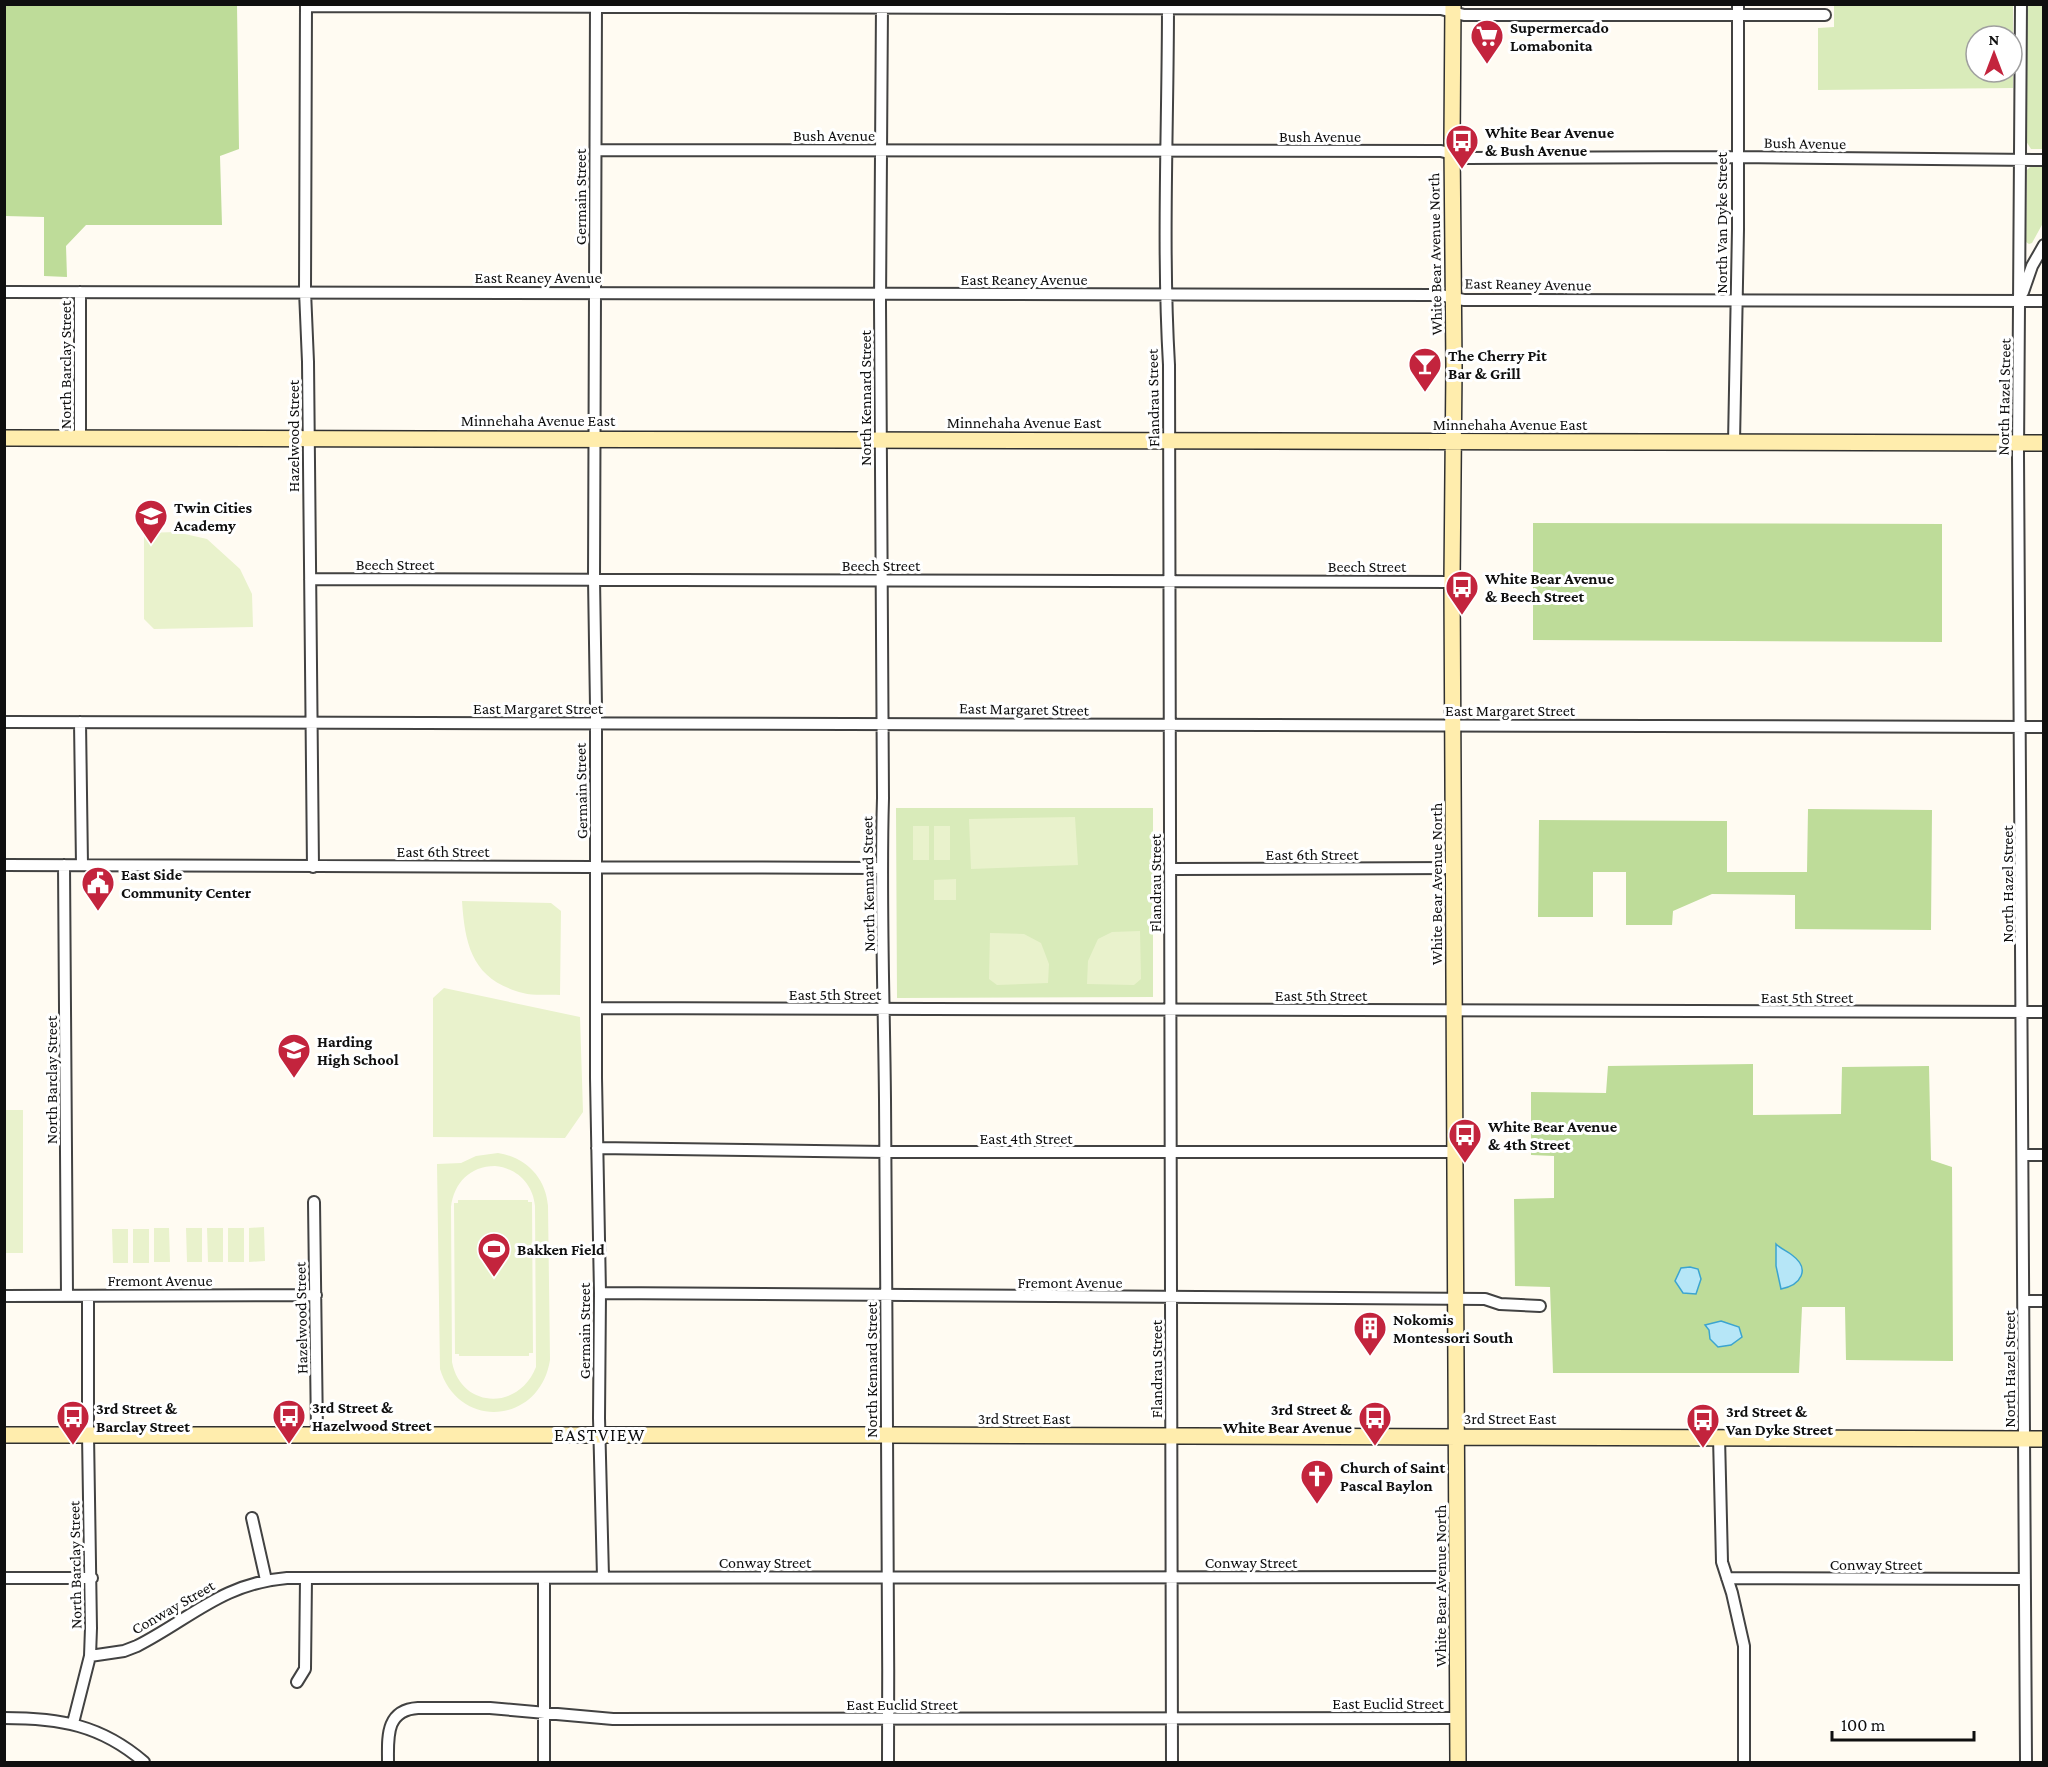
<svg xmlns="http://www.w3.org/2000/svg" width="2048" height="1767" font-family="'Crimson Pro',serif">
  <style>
    .green { fill: #d9ebba; fill-rule: evenodd }
    .forest { fill: #bedc99 }
    .pitch { fill: #e9f2cc; fill-rule: evenodd }
    .water { fill: #b6e6f7; stroke: #3ba4d0; stroke-width: 1.5 }
    .lines { fill: none; stroke-linecap: round; stroke-linejoin: round }
    .street-casing { stroke: #424242; stroke-width: 14 }
    .secondary-casing { stroke: #313131; stroke-width: 18 }
    .street { stroke: #fff; stroke-width: 10 }
    .secondary { stroke: #ffedad; stroke-width: 15 }
    .labels { text-anchor: middle; dominant-baseline: central; stroke-width: 6; stroke-linejoin: round; paint-order: stroke }
    .poi-label { font-size: 16px; font-weight: bold; fill: #0f0f0f; stroke: #fff; text-anchor: start }
    .street-label { font-size: 16px; fill: #0f0f0f; stroke: #fff }
    .neighbourhood-label { font-size: 18px; letter-spacing: 1.5px; fill: #0f0f0f; stroke: #fff }
  </style>
  <rect width="100%" height="100%" fill="#fffbf2"/>
  <path class="green" d="M 1834,5 L 2013,5 L 2013,88 L 1818,90 L 1818,28 L 1834,27 ZM 1976,36 L 2012,36 L 2012,72 L 1976,72 Z
    M 2026,5 L 2043,5 L 2043,149 L 2031,149 L 2026,141 Z
    M 2043,165 L 2043,223 L 2032,243 L 2029,244 L 2026,242 L 2027,170 L 2031,166 Z
    M 896,808 L 1153,808 L 1153,997 L 897,998 Z"/>
  <path class="forest" d="M 5,4 L 237,5 L 239,149 L 220,156 L 222,225 L 86,225 L 66,246 L 67,277 L 44,276 L 44,217 L 5,216 Z
    M 1533,523 L 1942,524 L 1942,642 L 1533,640 Z
    M 1808,809 L 1932,810 L 1931,930 L 1795,929 L 1795,895 L 1712,894 L 1673,911 L 1672,925 L 1626,925 L 1626,872 L 1593,872 L 1593,917 L 1538,917 L 1539,820 L 1727,821 L 1727,872 L 1807,872 Z
    M 1753,1064 L 1753,1115 L 1841,1114 L 1842,1067 L 1929,1066 L 1931,1160 L 1952,1167 L 1953,1361 L 1846,1360 L 1845,1307 L 1802,1307 L 1799,1373 L 1553,1373 L 1550,1287 L 1515,1286 L 1514,1199 L 1554,1198 L 1554,1156 L 1531,1155 L 1531,1092 L 1606,1093 L 1608,1066 Z"/>
  <path class="pitch" d="M 176,532 L 207,539 L 240,569 L 252,594 L 253,627 L 154,629 L 144,619 L 144,533 Z
    M 1075,817 L 1078,865 L 971,869 L 969,819 Z
    M 913,826 L 929,826 L 929,860 L 913,860 Z
    M 934,826 L 950,826 L 950,860 L 934,860 Z
    M 956,879 L 956,900 L 934,900 L 934,880 Z
    M 462,901 L 551,903 L 561,911 L 560,995 C 548,994 534,996 523,993 C 473,980 465,947 462,901 Z
    M 1140,931 L 1141,979 L 1134,985 L 1087,984 L 1088,961 L 1098,939 L 1112,932 Z
    M 990,933 L 1024,934 L 1041,943 L 1049,964 L 1048,983 L 997,985 L 989,979 Z
    M 444,988 L 580,1017 L 583,1112 L 565,1138 L 433,1137 L 433,998 Z
    M 5,1110 L 23,1110 L 23,1253 L 5,1253 Z
    M 498,1153 C 526,1157 546,1178 548,1206 L 550,1360 C 540,1424 459,1431 440,1369 L 437,1164 L 461,1163 L 476,1156 ZM 495,1166 C 517,1168 533,1184 535,1206 L 536,1367 C 519,1411 461,1409 452,1362 L 451,1207 C 454,1183 470,1166 495,1166 Z
    M 458,1200 L 528,1200 L 528,1202 L 532,1202 L 533,1353 L 529,1353 L 529,1356 L 459,1356 L 459,1354 L 455,1354 L 454,1203 L 458,1203 Z
    M 264,1227 L 265,1261 L 249,1262 L 249,1228 Z
    M 154,1228 L 169,1228 L 170,1262 L 154,1262 Z
    M 186,1228 L 202,1228 L 202,1262 L 187,1262 Z
    M 207,1228 L 223,1228 L 223,1262 L 208,1262 Z
    M 228,1228 L 244,1228 L 244,1262 L 228,1262 Z
    M 112,1229 L 128,1229 L 128,1263 L 113,1263 Z
    M 133,1229 L 149,1229 L 149,1263 L 133,1263 Z"/>
  <path class="water" d="M 1776,1244 C 1781,1249 1787,1251 1792,1255 C 1811,1269 1801,1285 1781,1289 L 1776,1266 Z
    M 1690,1267 L 1698,1269 L 1701,1279 L 1696,1294 L 1683,1293 L 1675,1281 L 1681,1268 Z
    M 1721,1321 L 1739,1327 L 1742,1337 L 1731,1345 L 1718,1347 L 1710,1339 L 1709,1330 L 1705,1325 Z"/>
  <g class="lines">
    <g class="street-casing">
      <path id="street" d="M 306,4 L 305,291 L 308,362 L 313,867
        M 596,4 L 594,579 L 596,707 L 596,1078 L 600,1293 L 599,1418 L 603,1577
        M 882,4 L 880,304 L 883,798 C 880,898 884,998 885,1099 C 886,1320 889,1541 888,1762
        M 1168,4 C 1168,125 1162,245 1169,365 L 1172,1762
        M 2021,4 L 2018,455 L 2026,1762
        M 306,6 L 1441,9 L 1464,15 L 1825,15
        M 596,150 L 1441,151 L 1467,158 L 1737,157 L 2044,160
        M 4,292 L 1440,295 L 1464,300 L 2044,301
        M 80,292 L 80,438
        M 2023,292 L 2032,266 L 2044,245
        M 1734,443 L 1738,229 L 1738,4
        M 310,579 L 1452,582
        M 4,722 L 2044,727
        M 80,722 L 82,865
        M 4,865 L 881,868
        M 64,865 L 67,1296
        M 1170,869 L 1455,868
        M 598,1008 L 2044,1012
        M 597,1148 L 885,1152 L 1454,1152
        M 2023,1155 L 2044,1155
        M 314,1202 L 317,1434
        M 600,1293 L 1485,1299 L 1500,1304 L 1540,1306
        M 4,1296 L 316,1295
        M 2024,1301 L 2044,1301
        M 1719,1437 L 1722,1562 L 1732,1593 L 1744,1646 L 1744,1762
        M 252,1518 L 266,1580
        M 4,1578 L 92,1578
        M 544,1578 L 544,1762
        M 1727,1578 L 2025,1579
        M 90,1656 L 124,1651 L 137,1646 C 190,1619 223,1583 287,1578 L 1458,1577
        M 297,1682 L 305,1669 L 306,1578
        M 4,1718 C 60,1718 101,1725 144,1762
        M 73,1723 L 90,1656 L 91,1628 L 88,1434 L 88,1296
        M 388,1762 C 388,1738 385,1710 418,1708 L 490,1708 L 613,1719 L 1458,1718"/>
    </g>
    <g class="secondary-casing">
      <path id="secondary" d="M 1453,4 L 1452,142 L 1454,367 L 1452,582 L 1458,1762
        M 4,438 L 2044,443
        M 4,1435 L 887,1435 L 2044,1439"/>
    </g>
    <use href="#street" class="street"/>
    <use href="#secondary" class="secondary"/>
  </g>
  <defs>
    <g id="supermarket-pin" transform="scale(1.725)"><path d="M0 17L-7.5 6A9.5 9.5 0 1 1 7.5 6Z" fill="#c3243d" stroke="#fff"/><path d="M-6-5.5h2.5l.6 2H6L4.5 2H-2.5L-4.4-4H-6ZM-1.5 3.2a1.3 1.3 0 1 0 .1 0ZM3 3.2a1.3 1.3 0 1 0 .1 0Z" fill="#fff"/></g>
    <g id="bus-pin" transform="scale(1.725)"><path d="M0 17L-7.5 6A9.5 9.5 0 1 1 7.5 6Z" fill="#c3243d" stroke="#fff"/><path d="M-5-6H5V4H4V6H2V4H-2V6H-4V4H-5ZM-3.5-4V0h7V-4ZM-3.5 1.2v1.5H-2V1.2ZM2 1.2v1.5H3.5V1.2Z" fill="#fff"/></g>
    <g id="bar-pin" transform="scale(1.725)"><path d="M0 17L-7.5 6A9.5 9.5 0 1 1 7.5 6Z" fill="#c3243d" stroke="#fff"/><path d="M-6-5H6L.8 .8V4.5H3.5V6h-7V4.5H-.8V.8Z" fill="#fff"/></g>
    <g id="school-pin" transform="scale(1.725)"><path d="M0 17L-7.5 6A9.5 9.5 0 1 1 7.5 6Z" fill="#c3243d" stroke="#fff"/><path d="M0-5L7-2L0 1L-7-2ZM-4 1L0 2.5L4 1V4Q0 6-4 4Z" fill="#fff"/></g>
    <g id="civic-pin" transform="scale(1.725)"><path d="M0 17L-7.5 6A9.5 9.5 0 1 1 7.5 6Z" fill="#c3243d" stroke="#fff"/><path d="M-.6-6.5H3V-4.5H.6V-3L4-1V1h2V6H-6V1h2V-1L-.6-3ZM-1.2 2.5V6h2.4V2.5Z" fill="#fff"/></g>
    <g id="stadium-pin" transform="scale(1.725)"><path d="M0 17L-7.5 6A9.5 9.5 0 1 1 7.5 6Z" fill="#c3243d" stroke="#fff"/><path d="M0-5a6.5 5 0 1 0 0 10a6.5 5 0 1 0 0-10ZM-3.5-1.8h7v3.6h-7Z" fill="#fff"/></g>
    <g id="building-pin" transform="scale(1.725)"><path d="M0 17L-7.5 6A9.5 9.5 0 1 1 7.5 6Z" fill="#c3243d" stroke="#fff"/><path d="M-4-6H4V6H1V3H-1V6H-4ZM-2.5-4.3h1.7v1.8h-1.7ZM.8-4.3h1.7v1.8H.8ZM-2.5-1h1.7V.8h-1.7ZM.8-1h1.7V.8H.8Z" fill="#fff"/></g>
    <g id="church-pin" transform="scale(1.725)"><path d="M0 17L-7.5 6A9.5 9.5 0 1 1 7.5 6Z" fill="#c3243d" stroke="#fff"/><path d="M-1.2-6h2.4v3.5h3.3v2.4h-3.3V6h-2.4V-.1h-3.3v-2.4h3.3Z" fill="#fff"/></g>
  </defs>
  <g fill-rule="evenodd">
    <use href="#supermarket-pin" x="1487" y="36"/>
    <use href="#bus-pin" x="1462" y="141"/>
    <use href="#bar-pin" x="1425" y="364"/>
    <use href="#school-pin" x="151" y="516"/>
    <use href="#bus-pin" x="1462" y="587"/>
    <use href="#civic-pin" x="98" y="883"/>
    <use href="#school-pin" x="294" y="1050"/>
    <use href="#bus-pin" x="1465" y="1135"/>
    <use href="#stadium-pin" x="494" y="1249"/>
    <use href="#building-pin" x="1370" y="1328"/>
    <use href="#bus-pin" x="289" y="1416"/>
    <use href="#bus-pin" x="73" y="1417"/>
    <use href="#bus-pin" x="1375" y="1418"/>
    <use href="#bus-pin" x="1703" y="1420"/>
    <use href="#church-pin" x="1317" y="1476"/>
  </g>
  <g class="labels">
    <g class="poi-label">
      <text x="1510" y="27">Supermercado<tspan x="1510" dy="18">Lomabonita</tspan></text>
      <text x="1485" y="132">White Bear Avenue<tspan x="1485" dy="18">&amp; Bush Avenue</tspan></text>
      <text x="1448" y="355">The Cherry Pit<tspan x="1448" dy="18">Bar &amp; Grill</tspan></text>
      <text x="174" y="507">Twin Cities<tspan x="174" dy="18">Academy</tspan></text>
      <text x="1485" y="578">White Bear Avenue<tspan x="1485" dy="18">&amp; Beech Street</tspan></text>
      <text x="121" y="874">East Side<tspan x="121" dy="18">Community Center</tspan></text>
      <text x="317" y="1041">Harding<tspan x="317" dy="18">High School</tspan></text>
      <text x="1488" y="1126">White Bear Avenue<tspan x="1488" dy="18">&amp; 4th Street</tspan></text>
      <text x="517" y="1249">Bakken Field</text>
      <text x="1393" y="1319">Nokomis<tspan x="1393" dy="18">Montessori South</tspan></text>
      <text x="312" y="1407">3rd Street &amp;<tspan x="312" dy="18">Hazelwood Street</tspan></text>
      <text x="96" y="1408">3rd Street &amp;<tspan x="96" dy="18">Barclay Street</tspan></text>
      <text x="1352" y="1409" text-anchor="end">3rd Street &amp;<tspan x="1352" dy="18">White Bear Avenue</tspan></text>
      <text x="1726" y="1411">3rd Street &amp;<tspan x="1726" dy="18">Van Dyke Street</tspan></text>
      <text x="1340" y="1467">Church of Saint<tspan x="1340" dy="18">Pascal Baylon</tspan></text>
    </g>
    <g class="street-label">
      <text x="834" y="135">Bush Avenue</text>
      <text x="1320" y="136">Bush Avenue</text>
      <text transform="translate(1805 143) rotate(1)">Bush Avenue</text>
      <text transform="translate(580 197) rotate(-90)">Germain Street</text>
      <text transform="translate(1721 223) rotate(-90)">North Van Dyke Street</text>
      <text transform="translate(1435 254) rotate(-91)">White Bear Avenue North</text>
      <text x="538" y="277">East Reaney Avenue</text>
      <text x="1024" y="279">East Reaney Avenue</text>
      <text transform="translate(1528 284) rotate(1)">East Reaney Avenue</text>
      <text transform="translate(65 365) rotate(-90)">North Barclay Street</text>
      <text transform="translate(2004 397) rotate(-89)">North Hazel Street</text>
      <text transform="translate(865 398) rotate(-90)">North Kennard Street</text>
      <text transform="translate(1153 398) rotate(-91)">Flandrau Street</text>
      <text x="538" y="420">Minnehaha Avenue East</text>
      <text x="1024" y="422">Minnehaha Avenue East</text>
      <text x="1510" y="424">Minnehaha Avenue East</text>
      <text transform="translate(293 436) rotate(-90)">Hazelwood Street</text>
      <text x="395" y="564">Beech Street</text>
      <text x="881" y="565">Beech Street</text>
      <text x="1367" y="566">Beech Street</text>
      <text x="538" y="708">East Margaret Street</text>
      <text transform="translate(1024 709) rotate(1)">East Margaret Street</text>
      <text x="1510" y="710">East Margaret Street</text>
      <text transform="translate(581 791) rotate(-91)">Germain Street</text>
      <text x="443" y="851">East 6th Street</text>
      <text x="1312" y="854">East 6th Street</text>
      <text transform="translate(1155 883) rotate(-90)">Flandrau Street</text>
      <text transform="translate(868 884) rotate(-91)">North Kennard Street</text>
      <text transform="translate(1436 884) rotate(-90)">White Bear Avenue North</text>
      <text transform="translate(2007 884) rotate(-90)">North Hazel Street</text>
      <text x="835" y="994">East 5th Street</text>
      <text x="1321" y="995">East 5th Street</text>
      <text x="1807" y="997">East 5th Street</text>
      <text transform="translate(51 1080) rotate(-90)">North Barclay Street</text>
      <text x="1026" y="1138">East 4th Street</text>
      <text x="160" y="1280">Fremont Avenue</text>
      <text x="1070" y="1282">Fremont Avenue</text>
      <text transform="translate(301 1318) rotate(-91)">Hazelwood Street</text>
      <text transform="translate(584 1331) rotate(-90)">Germain Street</text>
      <text transform="translate(1156 1369) rotate(-90)">Flandrau Street</text>
      <text transform="translate(2009 1369) rotate(-90)">North Hazel Street</text>
      <text transform="translate(871 1370) rotate(-90)">North Kennard Street</text>
      <text x="1024" y="1418">3rd Street East</text>
      <text x="1510" y="1418">3rd Street East</text>
      <text x="765" y="1562">Conway Street</text>
      <text x="1251" y="1562">Conway Street</text>
      <text x="1876" y="1564">Conway Street</text>
      <text transform="translate(75 1565) rotate(-91)">North Barclay Street</text>
      <text transform="translate(1440 1586) rotate(-90)">White Bear Avenue North</text>
      <text transform="translate(173 1607) rotate(-30)">Conway Street</text>
      <text x="1388" y="1703">East Euclid Street</text>
      <text x="902" y="1704">East Euclid Street</text>
    </g>
    <g class="neighbourhood-label">
      <text x="600" y="1435">EASTVIEW</text>
    </g>
  </g>
  <rect width="2048" height="1767" fill="none" stroke="#0f0f0f" stroke-width="12"/>
  <g transform="translate(1994 54)"><circle r="28" fill="#ffffff" stroke="#9f9f9f" stroke-width="1.5"/>
  <path d="M0-4.5L10 22L0 15L-10 22Z" fill="#c3243d"/>
  <text y="-9" font-size="16" font-weight="bold" text-anchor="middle" fill="#0f0f0f">N</text>
  </g>
  <path d="M1832 1731v9h142v-9" fill="none" stroke="#0f0f0f" stroke-width="3"/>
  <text x="1841" y="1731" font-size="18" fill="#0f0f0f" stroke="#ffffff" stroke-width="4.5" paint-order="stroke">100 m</text>
</svg>
